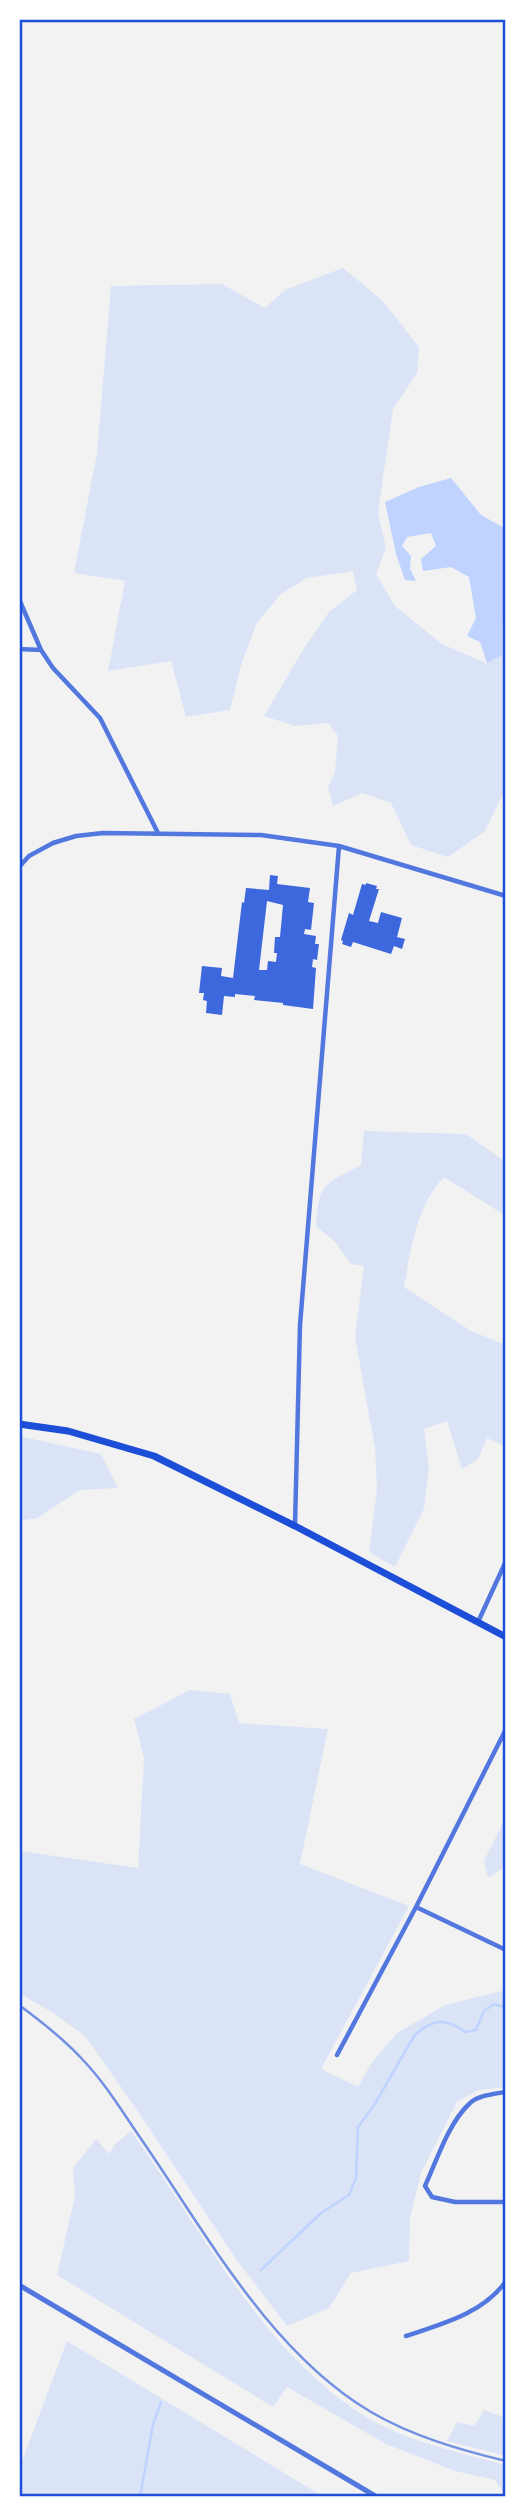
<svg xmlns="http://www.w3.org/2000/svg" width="525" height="2516" font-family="'Noto Serif',serif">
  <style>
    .green { fill: #dbe4f7 }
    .water { fill: #bfd3fe }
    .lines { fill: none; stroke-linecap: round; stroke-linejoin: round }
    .stream { stroke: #bfd3fe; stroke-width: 2.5 }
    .building { fill: #3d67dc; fill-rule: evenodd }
    .minor { stroke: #5277de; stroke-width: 4.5 }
    .tertiary { stroke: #5277de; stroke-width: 5 }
    .primary { stroke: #1d4ed8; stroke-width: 7 }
    .rail { stroke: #7290e2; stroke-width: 2.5 }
    .neatline { fill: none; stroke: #1d4ed8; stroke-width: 2.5 }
  </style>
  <rect width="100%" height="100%" fill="#f2f2f2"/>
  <path class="green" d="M 343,268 L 383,301 L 419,347 L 417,373 L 393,409 L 378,512 L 386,548 L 376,574 L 395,606 L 442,644 L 486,663 L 502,655 L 502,622 L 506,619 L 506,796 L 502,796 L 485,831 L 448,857 L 411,845 L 391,803 L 362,793 L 333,806 L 328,787 L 335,772 L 338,736 L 328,723 L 295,726 L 264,716 L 304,648 L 329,612 L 357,590 L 353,571 L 307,578 L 281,594 L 257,623 L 242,662 L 230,710 L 186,717 L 171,661 L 108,671 L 125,581 L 74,573 L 97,453 L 111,286 L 222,284 L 265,308 L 285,290 Z
    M 364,1131 L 466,1134 L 506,1162 L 506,1216 L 444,1177 C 416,1206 411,1249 404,1287 L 471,1331 L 506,1345 L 506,1447 L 487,1438 L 478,1459 L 462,1469 L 447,1421 L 424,1429 L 429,1468 L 424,1509 L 395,1567 L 369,1552 L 377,1489 L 375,1448 L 355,1337 L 364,1266 L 351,1264 L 335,1242 L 316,1226 C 319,1182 324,1185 361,1165 Z
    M 19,1436 L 101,1454 L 118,1488 L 80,1490 L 37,1518 L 19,1521 Z
    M 190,1690 L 230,1694 L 239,1723 L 328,1729 L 300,1864 L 409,1906 L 321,2069 L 358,2087 L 372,2062 L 397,2033 L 445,2005 L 506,1990 L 506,2087 L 478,2090 L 457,2102 L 421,2173 L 410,2218 L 409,2261 L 351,2273 L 329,2308 L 287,2326 L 236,2259 L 137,2110 L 85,2036 L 50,2011 L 19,1993 L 19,1851 L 138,1868 L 144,1758 L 134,1719 Z
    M 506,1821 L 506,1866 L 488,1878 L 484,1861 L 502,1825 Z
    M 131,2131 C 201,2228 258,2346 361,2414 C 404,2441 457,2452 506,2465 L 506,2496 L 495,2480 L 455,2471 L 386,2444 L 287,2387 L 273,2407 L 57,2275 L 75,2196 L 73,2168 L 96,2139 L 109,2154 L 115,2144 Z
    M 67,2341 L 324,2497 L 19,2497 L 19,2469 Z
    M 484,2410 L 506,2418 L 506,2456 L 447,2441 L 457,2422 L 474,2426 Z"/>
  <path class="water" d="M 451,478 L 481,515 L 506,529 L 506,619 L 502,622 L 502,655 L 487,663 L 480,642 L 467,636 L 476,618 L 469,577 L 451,567 L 423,571 L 421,559 L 436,546 L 431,533 L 407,537 L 402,546 L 411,556 L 410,569 L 416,581 L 405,580 L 396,554 L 385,502 L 419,487 Z"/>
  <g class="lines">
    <path class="stream" d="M 261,2270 L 321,2213 L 349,2195 L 356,2178 L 358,2127 L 373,2107 L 414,2036 C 432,2019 446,2017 465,2032 L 476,2030 L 484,2011 L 494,2004 L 504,2007 L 506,2011
      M 140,2497 L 153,2425 L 161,2402"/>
  </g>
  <path class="building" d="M 270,875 L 278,876 L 277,884 L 310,888 L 308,902 L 314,903 L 311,930 L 305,929 L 304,934 L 316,936 L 315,944 L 319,944 L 317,960 L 313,959 L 312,967 L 316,968 L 313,1009 L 283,1005 L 283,1003 L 254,1000 L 255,996 L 235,994 L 235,997 L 224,996 L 222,1015 L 206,1013 L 207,1001 L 203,1000 L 204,993 L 199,993 L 202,966 L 222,968 L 221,976 L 233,978 L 242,902 L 244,903 L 246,888 L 269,890 ZM 267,901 L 283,905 L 280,937 L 275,937 L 274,953 L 277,953 L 276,962 L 268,961 L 267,970 L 259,970 Z
    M 366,883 L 377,886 L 376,889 L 379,889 L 369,921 L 378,923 L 381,912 L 402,918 L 397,937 L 405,939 L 402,949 L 394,946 L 391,954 L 353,942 L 351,947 L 342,944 L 343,941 L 341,940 L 349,913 L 353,915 L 362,884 L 366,885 Z"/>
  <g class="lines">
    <path class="minor" d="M 19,599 L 41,650 L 53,668 L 100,718 L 158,833
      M 19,649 L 41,650
      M 19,867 L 29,856 L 53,843 L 76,836 L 103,833 L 261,835 L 339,846 L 506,896
      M 295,1525 L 300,1325 L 339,846
      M 478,1622 L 506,1561
      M 416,1907 L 506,1950
      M 337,2055 L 416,1907 L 506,1729
      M 506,2092 C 494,2094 478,2095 469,2104 C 448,2124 437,2160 425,2186 L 432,2197 L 455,2202 L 506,2202
      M 406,2336 C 442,2324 484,2313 506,2281"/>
    <path class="tertiary" d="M 19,2285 L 377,2497"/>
    <path class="primary" d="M 19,1424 L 68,1431 L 154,1456 L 295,1526 L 506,1637"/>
    <path class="rail" d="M 19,2005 C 42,2022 64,2039 83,2060 C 104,2082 120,2108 137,2133 C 204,2229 268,2351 371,2412 C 412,2436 460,2450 506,2461"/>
  </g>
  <rect width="525" height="2516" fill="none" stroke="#ffffff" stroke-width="42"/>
  <rect x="21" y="21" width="483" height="2474" class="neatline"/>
</svg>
